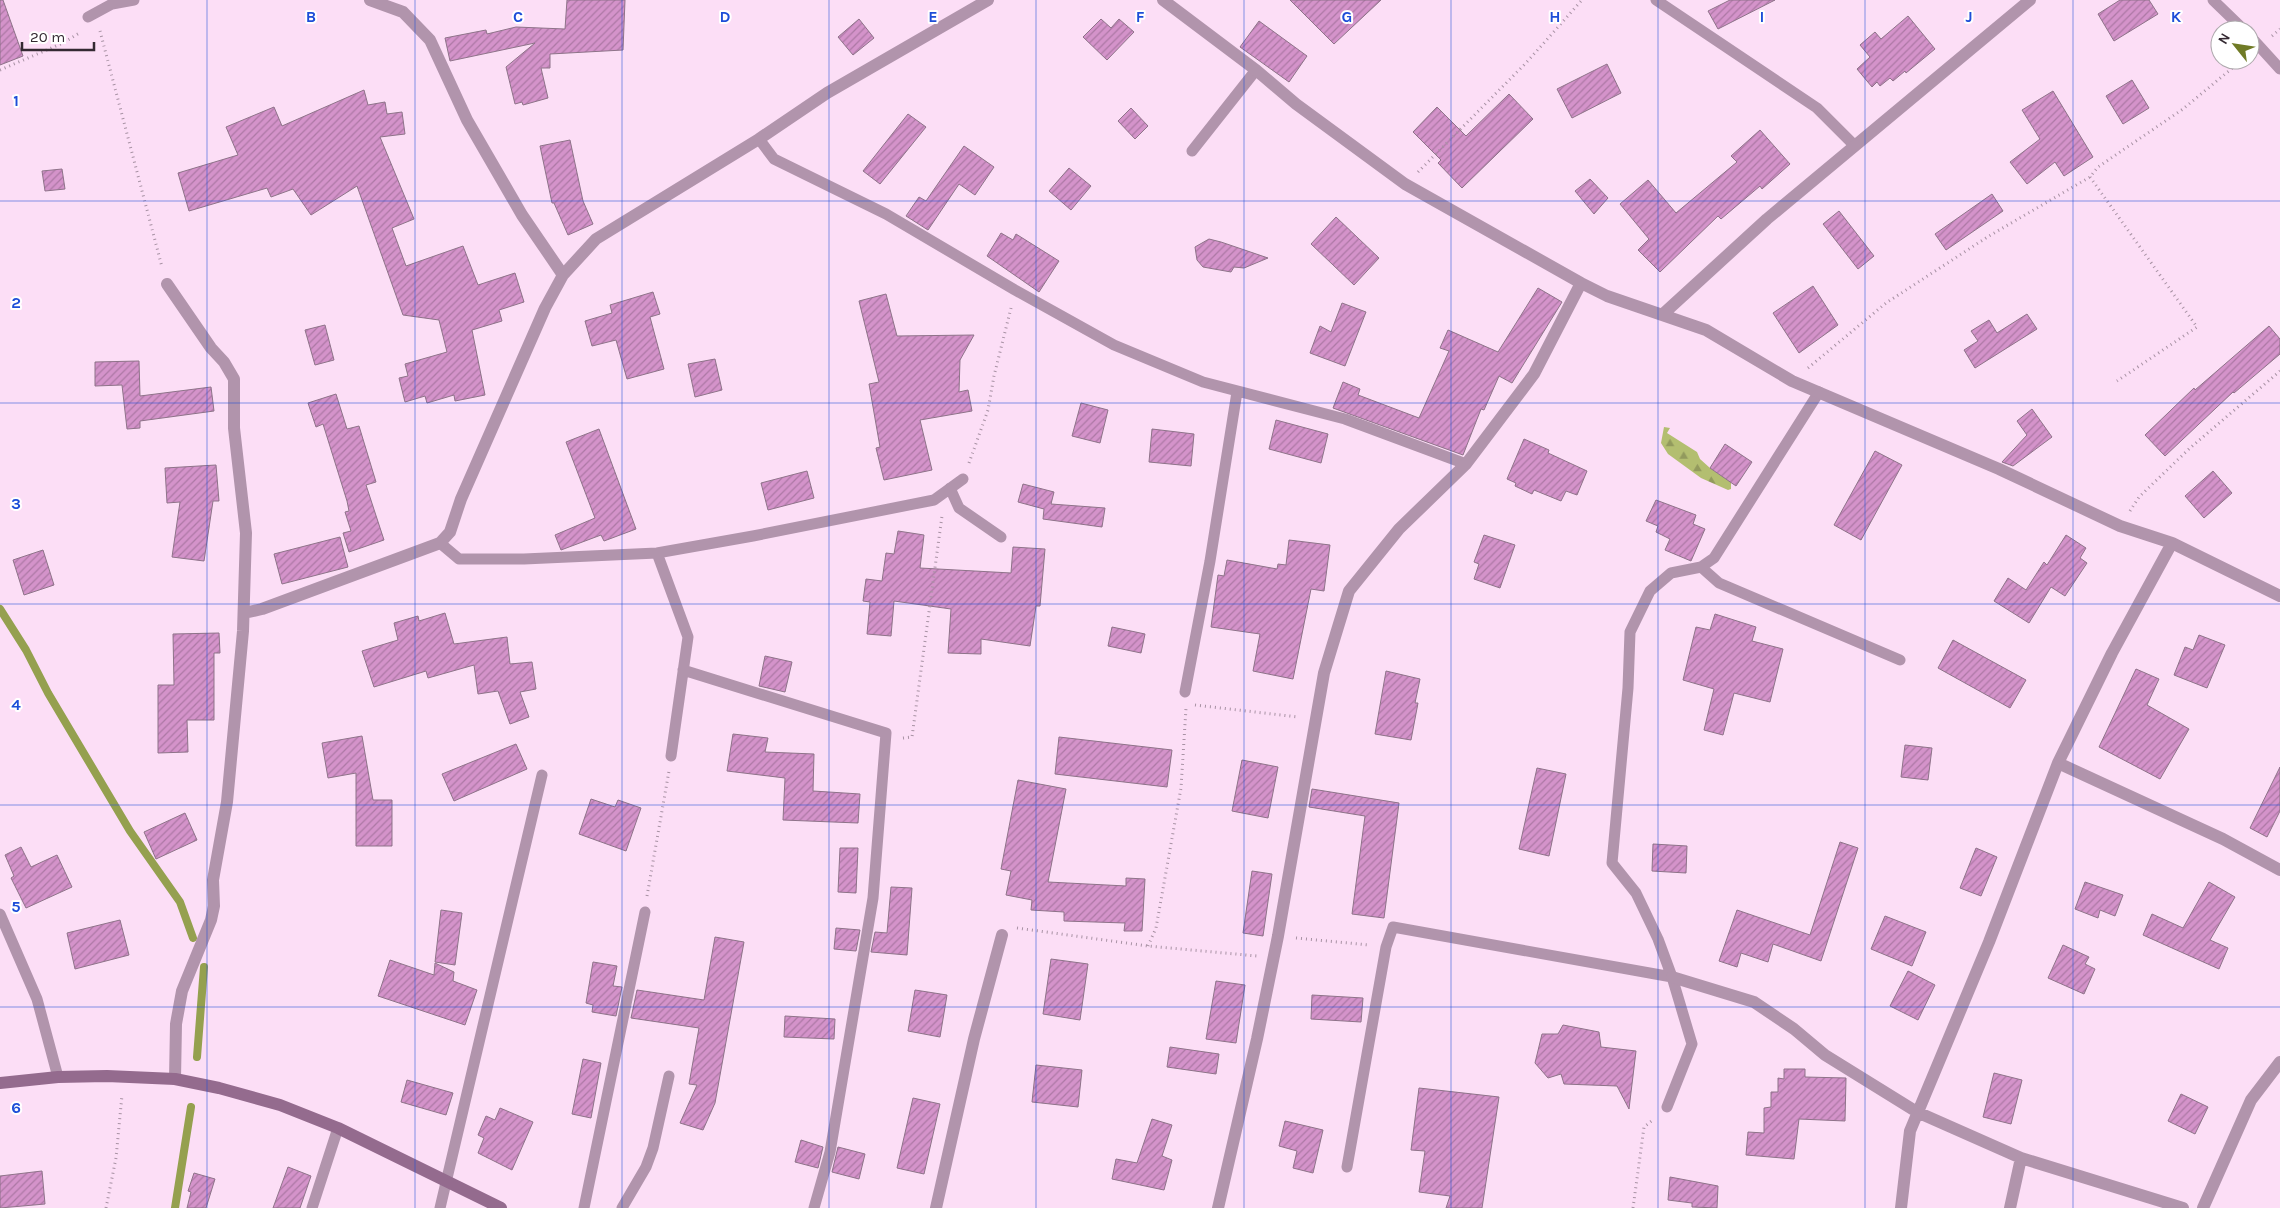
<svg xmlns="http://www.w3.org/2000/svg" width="2280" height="1208" font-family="Karla,sans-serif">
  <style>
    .forest { fill: url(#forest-firs) }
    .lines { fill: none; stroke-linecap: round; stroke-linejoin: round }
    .stream { stroke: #95a04f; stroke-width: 8 }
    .building { fill: url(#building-hatch); stroke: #8e7389 }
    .path { stroke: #a892a4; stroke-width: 3; stroke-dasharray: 1 4; stroke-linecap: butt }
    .lane { stroke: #b194ac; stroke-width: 11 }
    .street { stroke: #b194ac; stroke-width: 12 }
    .secondary { stroke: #946b8e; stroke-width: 12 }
    .grid { fill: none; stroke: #1d4ed8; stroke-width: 1; stroke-opacity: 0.55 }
    .grid-label { font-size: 16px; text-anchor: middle; font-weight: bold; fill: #1d4ed8; stroke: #fff; stroke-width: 4; stroke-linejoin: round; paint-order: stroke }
  </style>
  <defs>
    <pattern id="forest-firs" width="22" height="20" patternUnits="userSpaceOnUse" patternTransform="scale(1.25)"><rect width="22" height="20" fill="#b3be70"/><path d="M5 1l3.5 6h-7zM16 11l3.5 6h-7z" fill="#929a5d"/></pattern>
    <pattern id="building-hatch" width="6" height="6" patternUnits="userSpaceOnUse" patternTransform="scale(1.25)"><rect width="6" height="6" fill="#d493ca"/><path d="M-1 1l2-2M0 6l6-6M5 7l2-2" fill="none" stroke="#ad78a5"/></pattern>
  </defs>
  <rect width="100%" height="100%" fill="#fcdef6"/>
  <path class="forest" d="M 1664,427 L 1670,428 L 1667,433 L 1697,452 L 1700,459 L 1710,468 L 1731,482 L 1731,489 L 1728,490 L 1701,478 L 1668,454 L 1661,443 Z"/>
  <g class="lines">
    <path class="stream" d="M 0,609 L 26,650 L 48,693 L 130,831 L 180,902 L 193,938
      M 197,1057 L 204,967
      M 175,1208 L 191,1107"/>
  </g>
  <path class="building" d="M 0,0 L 3,0 L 23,56 L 0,65 Z
    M 567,0 L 625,0 L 623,50 L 550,54 L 550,68 L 541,68 L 548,98 L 523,105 L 522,102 L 515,104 L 506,67 L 535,43 L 450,61 L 445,38 L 486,30 L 487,34 L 516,27 L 565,29 Z
    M 1290,0 L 1381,0 L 1334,44 Z
    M 1730,0 L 1775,0 L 1718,29 L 1708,11 Z
    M 2120,0 L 2149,0 L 2158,14 L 2114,41 L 2098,14 Z
    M 1908,16 L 1935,49 L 1906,73 L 1905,71 L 1893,81 L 1890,78 L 1880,86 L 1877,82 L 1872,87 L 1857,69 L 1870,57 L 1860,45 L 1875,32 L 1881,39 Z
    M 859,19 L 874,38 L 853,55 L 838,37 Z
    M 1101,19 L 1111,28 L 1119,19 L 1134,32 L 1107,60 L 1083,37 Z
    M 1259,21 L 1307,56 L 1289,82 L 1240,47 Z
    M 1607,64 L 1621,93 L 1572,118 L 1557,89 Z
    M 2132,80 L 2149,108 L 2123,124 L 2106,96 Z
    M 364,90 L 368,105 L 385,102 L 387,114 L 402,112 L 405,134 L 380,137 L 414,219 L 392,228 L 406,266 L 463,246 L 478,285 L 515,273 L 524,302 L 499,310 L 502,321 L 472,330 L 485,395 L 455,401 L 454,395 L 427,403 L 425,396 L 405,402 L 399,378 L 408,376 L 405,364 L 447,352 L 439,320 L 403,315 L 357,186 L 311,215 L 293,189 L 271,197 L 267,188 L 189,211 L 178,173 L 238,155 L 226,127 L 274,107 L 282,126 Z
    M 2053,91 L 2093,157 L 2064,176 L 2055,162 L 2027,184 L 2010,162 L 2040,139 L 2022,110 Z
    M 1509,94 L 1533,119 L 1462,188 L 1438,163 L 1441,160 L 1413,132 L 1437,107 L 1466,136 Z
    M 1131,108 L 1148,126 L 1135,139 L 1118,121 Z
    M 908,114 L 926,127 L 880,184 L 863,171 Z
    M 1760,130 L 1790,164 L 1762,189 L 1760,186 L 1721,219 L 1718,216 L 1660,272 L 1638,250 L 1649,239 L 1620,204 L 1648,180 L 1676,213 L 1737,162 L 1731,156 Z
    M 570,140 L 583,201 L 593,224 L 568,235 L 554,203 L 552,203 L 540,146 Z
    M 964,146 L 994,167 L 975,195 L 959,184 L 928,230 L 906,216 L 919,197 L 926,201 Z
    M 1069,168 L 1091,186 L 1071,210 L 1049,191 Z
    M 62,169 L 65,189 L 45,191 L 42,171 Z
    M 1590,179 L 1608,198 L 1594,214 L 1575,191 Z
    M 1992,194 L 2003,211 L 1946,250 L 1935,234 Z
    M 1839,211 L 1874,256 L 1858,269 L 1823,224 Z
    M 1336,217 L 1379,258 L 1354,285 L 1311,244 Z
    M 1001,233 L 1013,240 L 1016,234 L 1059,261 L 1039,292 L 987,256 Z
    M 1209,239 L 1221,242 L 1268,258 L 1244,268 L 1234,267 L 1231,272 L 1203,267 L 1197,260 L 1195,247 Z
    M 1813,286 L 1838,325 L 1799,353 L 1773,313 Z
    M 1538,288 L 1562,302 L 1512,383 L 1499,376 L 1484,410 L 1481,409 L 1463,455 L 1333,408 L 1343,382 L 1360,389 L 1358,395 L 1419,418 L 1449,351 L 1440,348 L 1448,330 L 1498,352 Z
    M 653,292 L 660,314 L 650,317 L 664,369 L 627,379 L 616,340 L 592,346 L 585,321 L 612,313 L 610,305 Z
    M 886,294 L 897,336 L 974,335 L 960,360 L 959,392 L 968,390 L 972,411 L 920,420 L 932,470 L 884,480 L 876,448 L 880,447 L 869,384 L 879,382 L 859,301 Z
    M 1342,303 L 1366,312 L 1345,366 L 1310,353 L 1320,326 L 1331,332 Z
    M 2027,314 L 2037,329 L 1975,368 L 1964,350 L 1978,341 L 1971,331 L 1989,320 L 1997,333 Z
    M 325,325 L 334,360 L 315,365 L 305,330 Z
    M 2269,326 L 2280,339 L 2280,354 L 2234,393 L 2233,392 L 2165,456 L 2145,435 L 2194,388 L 2195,390 Z
    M 715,359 L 722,390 L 695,397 L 688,364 Z
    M 139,361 L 140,396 L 211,387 L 214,411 L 140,421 L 140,428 L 127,429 L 122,385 L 95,386 L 95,362 Z
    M 336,394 L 347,429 L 359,426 L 376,482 L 366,485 L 384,540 L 349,552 L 343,533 L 351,531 L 345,512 L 349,511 L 347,501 L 323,424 L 316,427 L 308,403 Z
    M 1081,403 L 1108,410 L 1100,443 L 1072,436 Z
    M 2032,409 L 2052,437 L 2013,466 L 2002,462 L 2027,435 L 2017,421 Z
    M 1276,420 L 1328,434 L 1321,463 L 1269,449 Z
    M 599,429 L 636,529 L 604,541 L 601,535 L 561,550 L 555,535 L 595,518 L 566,442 Z
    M 1152,429 L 1194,434 L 1191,466 L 1149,462 Z
    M 1524,439 L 1549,450 L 1548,453 L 1587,471 L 1577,495 L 1566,491 L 1561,501 L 1534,490 L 1532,494 L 1515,486 L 1516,483 L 1507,479 Z
    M 1725,444 L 1752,462 L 1736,486 L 1710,468 Z
    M 1875,451 L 1902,465 L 1861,540 L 1834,525 Z
    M 216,465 L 219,501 L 213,501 L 204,561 L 172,557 L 180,502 L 167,503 L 165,468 Z
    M 807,471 L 814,498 L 768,510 L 761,483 Z
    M 2213,471 L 2232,493 L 2204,518 L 2185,496 Z
    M 1023,484 L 1054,492 L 1051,504 L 1105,508 L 1102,527 L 1043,519 L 1044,509 L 1018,502 Z
    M 1656,500 L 1696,515 L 1693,524 L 1705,529 L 1691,561 L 1665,550 L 1670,539 L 1656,532 L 1658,526 L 1646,521 Z
    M 898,531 L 924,535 L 920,568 L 1011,573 L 1013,547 L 1045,549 L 1040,606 L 1036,606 L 1030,646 L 981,639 L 981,654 L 948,653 L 951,609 L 894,601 L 891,636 L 867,634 L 870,602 L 863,601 L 866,579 L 882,581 L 886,553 L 894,554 Z
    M 1484,535 L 1515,545 L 1500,588 L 1474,579 L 1479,564 L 1474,562 Z
    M 2066,535 L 2086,548 L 2080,558 L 2087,563 L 2065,596 L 2051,587 L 2029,623 L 1994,601 L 2008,578 L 2026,590 L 2044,562 L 2047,565 Z
    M 340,537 L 348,567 L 282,584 L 274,554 Z
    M 1289,540 L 1330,545 L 1324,591 L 1311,589 L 1293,679 L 1253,671 L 1260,634 L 1211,627 L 1218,575 L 1224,576 L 1227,560 L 1277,569 L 1278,564 L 1286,565 Z
    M 43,550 L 54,585 L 24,595 L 13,560 Z
    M 445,613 L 454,644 L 507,637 L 510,664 L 532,662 L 536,689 L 520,692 L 529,717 L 510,724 L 498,691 L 478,694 L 474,665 L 428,678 L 426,671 L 374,687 L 362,651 L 398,640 L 394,623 L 418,616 L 419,621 Z
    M 1715,614 L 1756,627 L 1752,641 L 1783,649 L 1770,702 L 1734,693 L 1723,735 L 1704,730 L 1714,689 L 1683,680 L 1696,627 L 1710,630 Z
    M 1112,627 L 1145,634 L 1141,653 L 1108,646 Z
    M 219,633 L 220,653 L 214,653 L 214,720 L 187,720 L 188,752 L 158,753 L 158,685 L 174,685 L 173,634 Z
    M 2199,635 L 2225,645 L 2207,688 L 2174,675 L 2185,647 L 2193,650 Z
    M 1953,640 L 2026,680 L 2010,708 L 1938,668 Z
    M 765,656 L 792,662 L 785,692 L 759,686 Z
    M 2136,669 L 2159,679 L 2147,705 L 2189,729 L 2160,779 L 2099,747 Z
    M 1386,671 L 1420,679 L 1415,703 L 1418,703 L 1411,740 L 1375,734 Z
    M 733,734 L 768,738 L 765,752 L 814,754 L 813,791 L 860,794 L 858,823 L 783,820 L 785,778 L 727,771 Z
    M 362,736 L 373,800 L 392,800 L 392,846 L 356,846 L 356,773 L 328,778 L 322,743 Z
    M 1059,737 L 1172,750 L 1167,787 L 1055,774 Z
    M 516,744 L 527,769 L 454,801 L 442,774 Z
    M 1905,745 L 1932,748 L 1928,780 L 1901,777 Z
    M 1242,760 L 1278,767 L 1268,818 L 1232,811 Z
    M 2280,767 L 2280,811 L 2267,837 L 2250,828 Z
    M 1537,768 L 1566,774 L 1549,856 L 1519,849 Z
    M 1018,780 L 1066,789 L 1048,882 L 1126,886 L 1126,878 L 1145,879 L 1142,931 L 1124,931 L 1125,923 L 1064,921 L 1064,912 L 1031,910 L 1032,900 L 1006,895 L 1011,871 L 1001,869 Z
    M 1312,789 L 1399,803 L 1384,918 L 1352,914 L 1365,816 L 1309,807 Z
    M 591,799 L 615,807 L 618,800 L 641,808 L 626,851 L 579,834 Z
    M 185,813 L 197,840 L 156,859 L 144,832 Z
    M 1840,842 L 1858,848 L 1821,961 L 1773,944 L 1768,962 L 1741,953 L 1737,967 L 1719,961 L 1737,910 L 1810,935 Z
    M 1653,844 L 1687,846 L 1686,873 L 1652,871 Z
    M 21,847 L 31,867 L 57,855 L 72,887 L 26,908 L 11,878 L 14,876 L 5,855 Z
    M 840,848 L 858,848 L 856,893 L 838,892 Z
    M 1976,848 L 1997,857 L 1981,896 L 1960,888 Z
    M 1252,871 L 1272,874 L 1263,936 L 1243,933 Z
    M 2085,882 L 2123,895 L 2115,916 L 2100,910 L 2098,918 L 2075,909 Z
    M 2209,882 L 2235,897 L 2210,940 L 2228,948 L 2219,969 L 2143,935 L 2152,914 L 2183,928 Z
    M 891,887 L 912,888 L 907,955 L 871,952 L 875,932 L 887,933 Z
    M 441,910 L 462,913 L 455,965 L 435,962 Z
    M 1885,916 L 1926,932 L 1912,966 L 1871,949 Z
    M 120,920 L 129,955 L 75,969 L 67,933 Z
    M 836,928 L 860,930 L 856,951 L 834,949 Z
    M 715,937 L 744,942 L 715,1103 L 703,1130 L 680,1123 L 697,1085 L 689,1084 L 699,1028 L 631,1018 L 637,990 L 704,1000 Z
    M 2063,945 L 2089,957 L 2085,964 L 2095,969 L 2084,994 L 2048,978 Z
    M 1051,959 L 1088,964 L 1080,1020 L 1043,1014 Z
    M 390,960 L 434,975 L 435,963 L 454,972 L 453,981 L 477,990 L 465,1025 L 378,996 Z
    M 593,962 L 617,966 L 613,986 L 622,987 L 616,1016 L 592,1012 L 593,1005 L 586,1003 Z
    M 1908,971 L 1935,985 L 1918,1020 L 1890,1006 Z
    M 1216,981 L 1245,985 L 1236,1043 L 1206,1039 Z
    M 915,990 L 947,995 L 940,1037 L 908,1031 Z
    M 1312,995 L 1363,998 L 1361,1022 L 1311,1019 Z
    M 785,1016 L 835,1019 L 834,1039 L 784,1037 Z
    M 1563,1025 L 1599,1032 L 1601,1047 L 1636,1051 L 1629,1109 L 1617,1086 L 1564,1084 L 1561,1074 L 1548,1078 L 1535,1063 L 1542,1034 L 1558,1034 Z
    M 1170,1047 L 1219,1054 L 1216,1074 L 1167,1067 Z
    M 583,1059 L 601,1063 L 591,1118 L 572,1114 Z
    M 1036,1065 L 1082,1070 L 1078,1107 L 1032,1102 Z
    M 1784,1069 L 1805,1069 L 1805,1077 L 1846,1078 L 1845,1121 L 1799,1119 L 1794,1159 L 1746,1155 L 1748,1132 L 1764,1133 L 1764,1108 L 1771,1107 L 1771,1092 L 1778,1092 L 1778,1078 L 1784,1079 Z
    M 1994,1073 L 2022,1080 L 2011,1124 L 1983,1117 Z
    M 407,1080 L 453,1093 L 446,1115 L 401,1102 Z
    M 1419,1088 L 1499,1097 L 1482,1208 L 1446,1208 L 1450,1196 L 1419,1192 L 1425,1151 L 1411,1150 Z
    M 2181,1094 L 2208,1107 L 2195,1134 L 2168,1121 Z
    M 913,1098 L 940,1104 L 924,1174 L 897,1168 Z
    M 500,1108 L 533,1122 L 512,1170 L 478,1153 L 484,1138 L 478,1135 L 486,1116 L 495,1120 Z
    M 1152,1119 L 1172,1125 L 1162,1156 L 1172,1160 L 1164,1190 L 1112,1179 L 1116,1159 L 1137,1163 Z
    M 1285,1121 L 1323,1130 L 1313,1173 L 1293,1168 L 1297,1151 L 1279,1146 Z
    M 801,1140 L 823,1147 L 818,1168 L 795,1162 Z
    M 838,1147 L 865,1154 L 859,1179 L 832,1172 Z
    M 288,1167 L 311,1176 L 300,1208 L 273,1208 Z
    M 42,1171 L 45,1204 L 0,1208 L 0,1176 Z
    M 194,1173 L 215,1179 L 206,1208 L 187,1208 L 191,1192 L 188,1191 Z
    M 1670,1177 L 1718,1186 L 1717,1208 L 1692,1207 L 1692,1203 L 1668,1200 Z"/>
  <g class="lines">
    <path class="path" d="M 100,31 L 162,267
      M 2272,36 L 2280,29
      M 0,70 L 63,43 L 81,32
      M 1418,172 L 1526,63 L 1582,0
      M 2090,177 L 2197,327 L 2117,381
      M 1808,368 L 1886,303 L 1989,236 L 2090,177 L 2098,167 L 2183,109 L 2242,60
      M 969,463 L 988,410 L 994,376 L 1011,308
      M 2130,511 L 2139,497 L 2190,448 L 2280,371
      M 1195,705 L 1298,717
      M 903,738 L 912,737 L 942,516
      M 647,896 L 669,771
      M 1017,928 L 1148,946 L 1257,956
      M 1296,938 L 1369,945
      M 1148,946 L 1156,928 L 1181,788 L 1186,708
      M 106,1208 L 116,1158 L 122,1095
      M 1633,1208 L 1644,1127 L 1654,1119"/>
    <path class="lane" d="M 1656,0 L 1817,108 L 1854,145
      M 2213,0 L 2244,30
      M 88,17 L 112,4 L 134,0
      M 2250,36 L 2280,69
      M 759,139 L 774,159 L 886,214 L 1015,290 L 1114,345 L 1203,382 L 1345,419 L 1466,464
      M 1192,151 L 1256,70
      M 950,488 L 959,508 L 1001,537
      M 440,543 L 459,559 L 524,559 L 657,553 L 753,536 L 934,500 L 963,479
      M 657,553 L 688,637 L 671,756
      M 1701,567 L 1719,583 L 1900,660
      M 683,670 L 886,733 L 873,898 L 830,1152 L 814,1208
      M 1185,692 L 1210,561 L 1237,392
      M 0,914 L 37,999 L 58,1077
      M 1667,1107 L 1692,1044 L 1672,977 L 1658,939 L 1636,893 L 1612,863 L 1628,688 L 1630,632 L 1650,591 L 1671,573 L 1701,567 L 1714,558 L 1819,392
      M 1347,1167 L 1386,947 L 1393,927 L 1672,977
      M 312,1208 L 338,1128
      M 440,1208 L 542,775
      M 584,1208 L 645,912
      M 622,1208 L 646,1167 L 653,1148 L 669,1076"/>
    <path class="street" d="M 370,0 L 403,12 L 430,40 L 467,120 L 522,215 L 563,275
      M 1163,0 L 1256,70 L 1296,104 L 1405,184 L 1581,283 L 1607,296 L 1706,330 L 1792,381 L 1999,469 L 2120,526 L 2172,543 L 2280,596
      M 167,284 L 211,348 L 224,362 L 234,379 L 234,428 L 246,533 L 243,631 L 227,802 L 213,880 L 214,906 L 211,920 L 182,991 L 176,1024 L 175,1079
      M 1662,315 L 1767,219 L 2030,0
      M 244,613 L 262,609 L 440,543 L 450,532 L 461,499 L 545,308 L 563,275 L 596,239 L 759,139 L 827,93 L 988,0
      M 2058,763 L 2223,839 L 2280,870
      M 1672,977 L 1754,1002 L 1794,1029 L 1825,1055 L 1917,1112 L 2021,1158 L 2183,1208
      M 936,1208 L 974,1039 L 1002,935
      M 1218,1208 L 1257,1039 L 1278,936 L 1324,673 L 1349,591 L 1399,529 L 1466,464 L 1534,374 L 1581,283
      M 1901,1208 L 1910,1131 L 1989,942 L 2058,763 L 2112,653 L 2172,543
      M 2010,1208 L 2021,1158
      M 2203,1208 L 2251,1100 L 2280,1062"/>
    <path class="secondary" d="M 0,1083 L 58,1077 L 107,1076 L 175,1079 L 219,1088 L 280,1105 L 338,1128 L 501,1208"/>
  </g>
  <path class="grid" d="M 207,0 L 207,1208M 415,0 L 415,1208M 622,0 L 622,1208M 829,0 L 829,1208M 1036,0 L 1036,1208M 1244,0 L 1244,1208M 1451,0 L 1451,1208M 1658,0 L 1658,1208M 1865,0 L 1865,1208M 2073,0 L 2073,1208M 0,201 L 2280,201M 0,403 L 2280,403M 0,604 L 2280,604M 0,805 L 2280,805M 0,1007 L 2280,1007"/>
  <g class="grid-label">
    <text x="311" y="22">B</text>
    <text x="518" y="22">C</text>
    <text x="725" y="22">D</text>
    <text x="933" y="22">E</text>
    <text x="1140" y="22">F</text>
    <text x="1347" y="22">G</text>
    <text x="1555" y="22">H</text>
    <text x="1762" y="22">I</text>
    <text x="1969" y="22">J</text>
    <text x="2176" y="22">K</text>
    <text x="16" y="106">1</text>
    <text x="16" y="308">2</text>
    <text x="16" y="509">3</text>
    <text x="16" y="710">4</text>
    <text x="16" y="912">5</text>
    <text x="16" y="1113">6</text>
  </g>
  <g transform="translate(2235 45) rotate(300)"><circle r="24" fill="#ffffff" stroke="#aea9ad"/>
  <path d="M0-4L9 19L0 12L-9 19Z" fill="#707b26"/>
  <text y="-8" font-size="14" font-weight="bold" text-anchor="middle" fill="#342932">N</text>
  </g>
  <path d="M22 42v8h72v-8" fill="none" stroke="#342932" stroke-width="2.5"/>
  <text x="30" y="42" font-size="15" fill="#342932" stroke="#ffffff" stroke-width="4" paint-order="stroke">20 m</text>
</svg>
